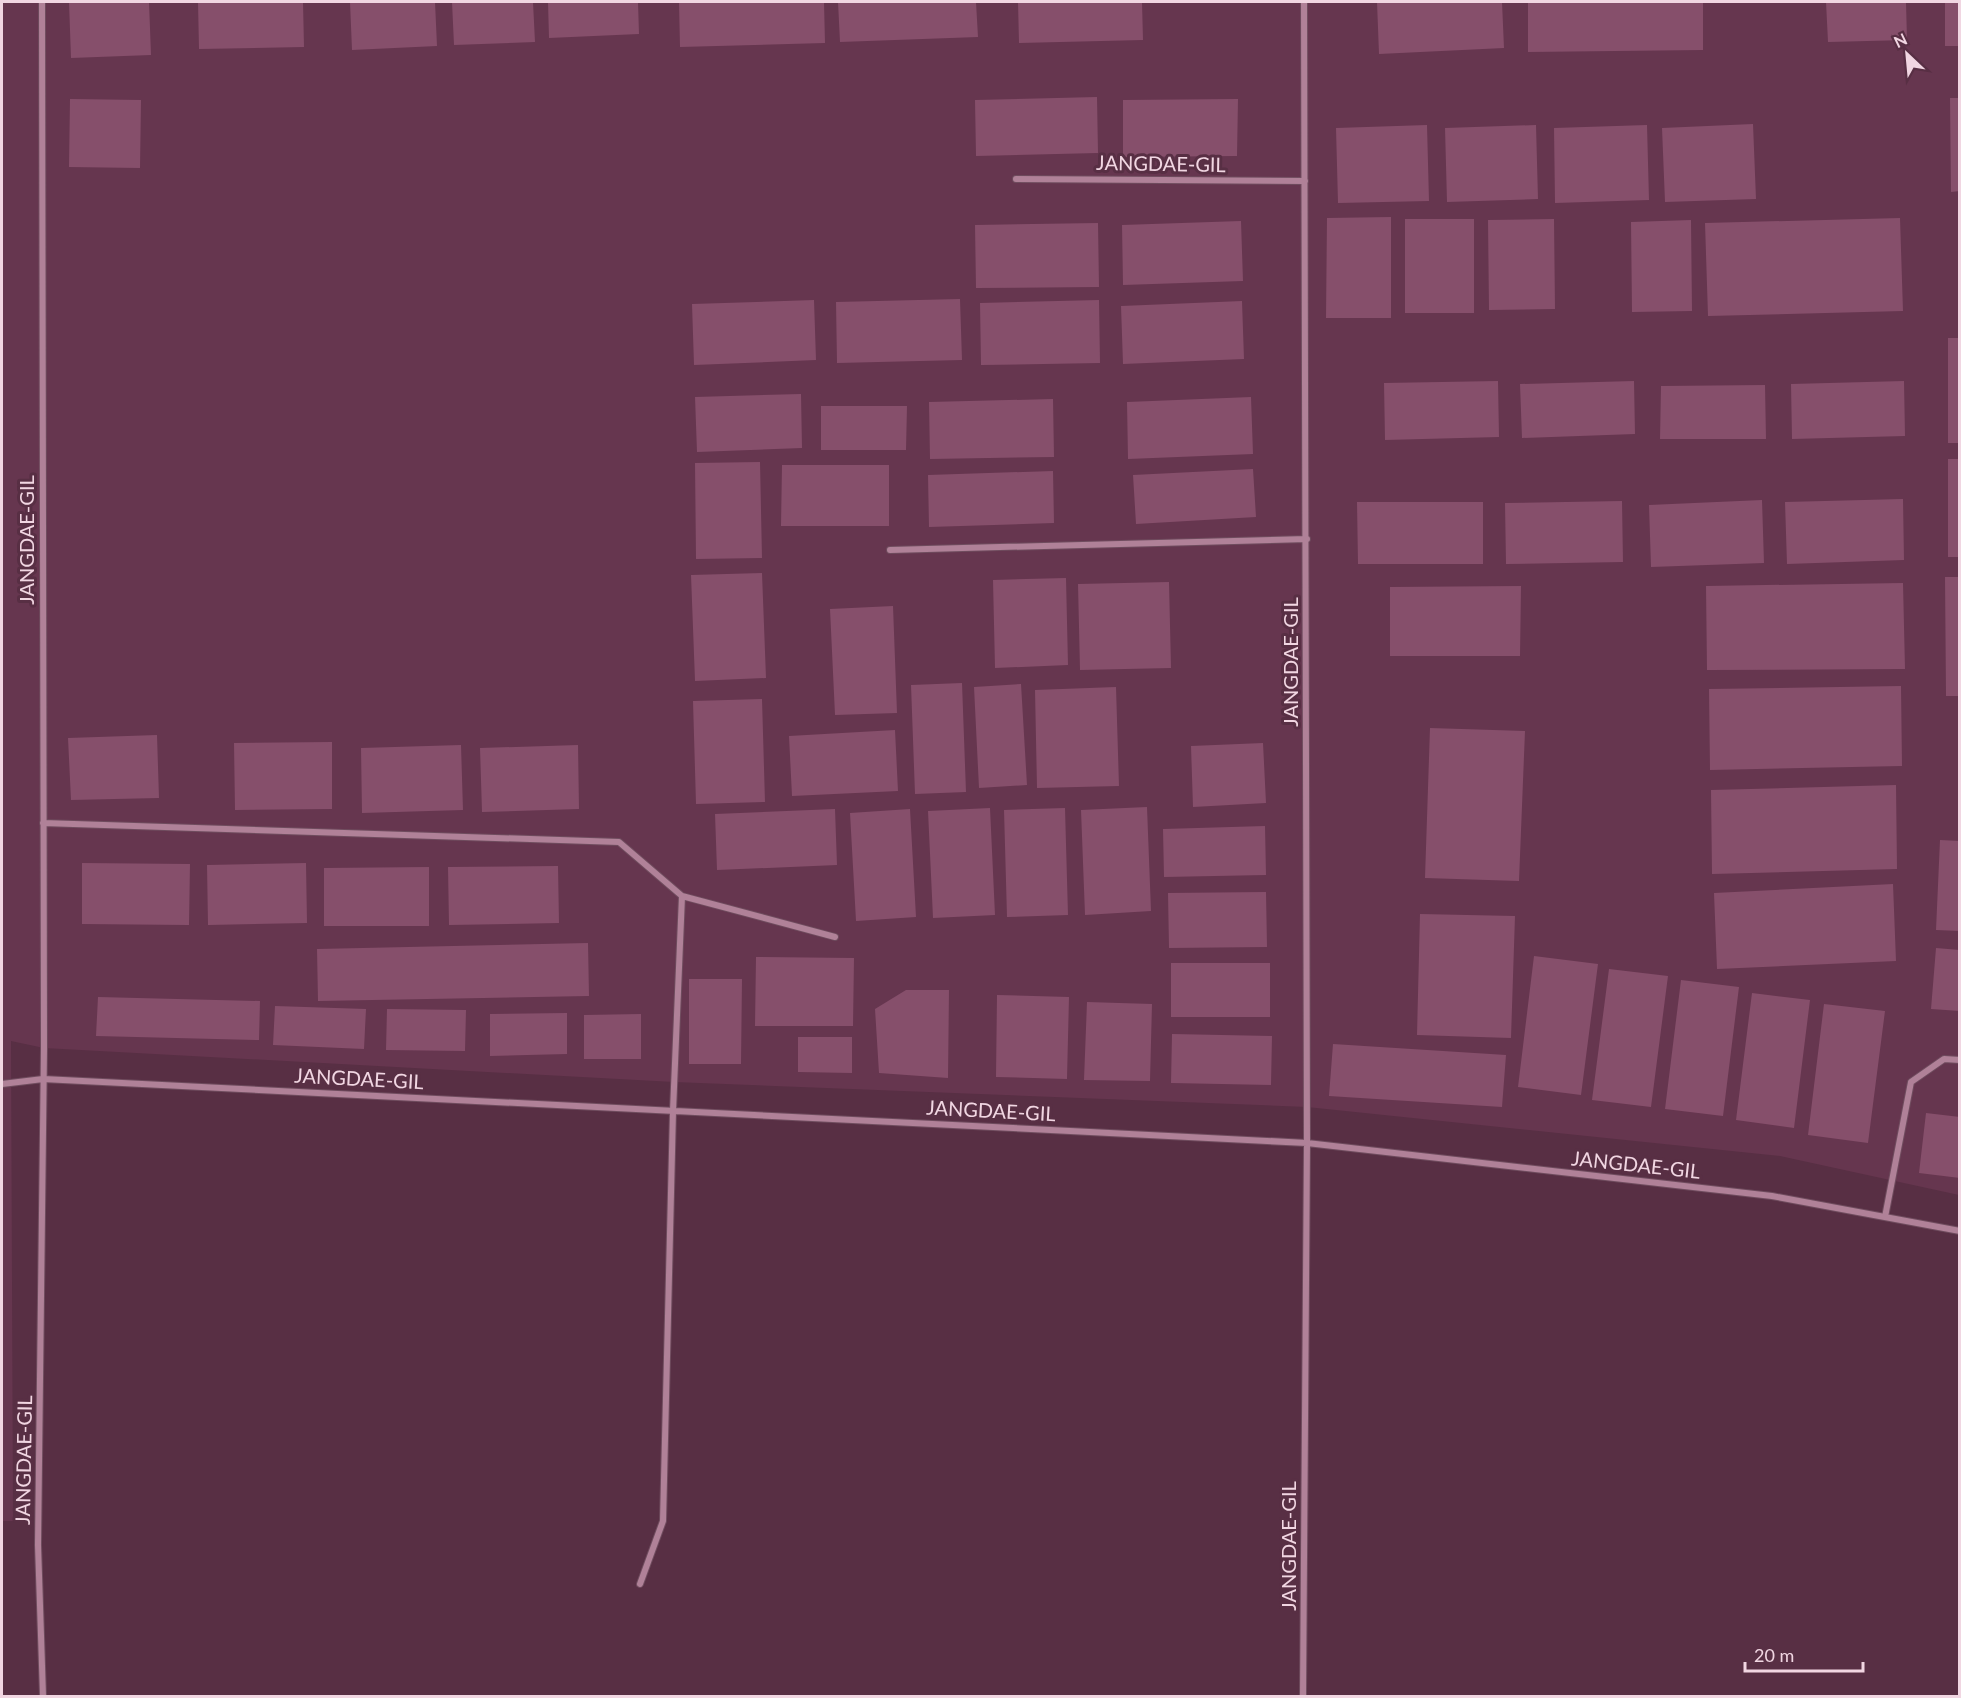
<svg xmlns="http://www.w3.org/2000/svg" width="1961" height="1698" font-family="Lato,sans-serif">
  <style>
    .built { fill: #66364f }
    .building { fill: #864f6b }
    .lines { fill: none; stroke-linecap: round; stroke-linejoin: round }
    .minor-casing { stroke: #6f4c5e; stroke-width: 8 }
    .minor { stroke: #b08198; stroke-width: 6 }
    .labels { text-anchor: middle; dominant-baseline: central; stroke-width: 6; stroke-linejoin: round; paint-order: stroke }
    .street-label { font-size: 20px; fill: #f1d6e2; stroke: #582f44 }
  </style>
  <rect width="100%" height="100%" fill="#582f44"/>
  <path class="built" d="M 2,2 L 1959,2 L 1959,1195 L 1780,1156 L 1307,1107 L 674,1082 L 44,1048 L 11,1041 L 13,1521 L 2,1521 Z"/>
  <path class="building" d="M 69,2 L 149,2 L 151,55 L 71,58 Z
    M 198,2 L 303,2 L 304,47 L 199,49 Z
    M 350,2 L 435,2 L 437,46 L 352,50 Z
    M 452,2 L 533,2 L 535,42 L 454,45 Z
    M 548,2 L 638,2 L 639,34 L 549,38 Z
    M 679,2 L 824,2 L 825,43 L 680,47 Z
    M 838,2 L 976,2 L 978,37 L 840,42 Z
    M 1018,2 L 1142,2 L 1143,40 L 1019,43 Z
    M 1377,2 L 1502,2 L 1504,48 L 1379,54 Z
    M 1528,2 L 1703,2 L 1703,50 L 1528,52 Z
    M 1826,2 L 1906,2 L 1907,40 L 1828,42 Z
    M 1945,2 L 1960,2 L 1960,46 L 1945,46 Z
    M 1097,97 L 1098,153 L 976,156 L 975,100 Z
    M 1950,98 L 1960,98 L 1960,191 L 1951,192 Z
    M 70,99 L 141,100 L 140,168 L 69,167 Z
    M 1238,99 L 1237,156 L 1123,157 L 1123,100 Z
    M 1753,124 L 1756,199 L 1665,202 L 1662,128 Z
    M 1427,125 L 1429,201 L 1338,203 L 1336,128 Z
    M 1536,125 L 1538,199 L 1447,202 L 1445,128 Z
    M 1647,125 L 1649,200 L 1555,203 L 1554,128 Z
    M 1391,217 L 1391,318 L 1326,318 L 1327,218 Z
    M 1900,218 L 1903,311 L 1708,316 L 1705,223 Z
    M 1405,219 L 1474,219 L 1474,313 L 1405,313 Z
    M 1554,219 L 1555,309 L 1489,310 L 1488,220 Z
    M 1691,220 L 1692,311 L 1632,312 L 1631,222 Z
    M 1241,221 L 1243,281 L 1123,285 L 1122,225 Z
    M 1098,223 L 1099,287 L 976,288 L 975,225 Z
    M 960,299 L 962,360 L 837,363 L 836,302 Z
    M 814,300 L 816,360 L 694,365 L 692,304 Z
    M 1099,300 L 1100,363 L 981,365 L 980,303 Z
    M 1242,301 L 1244,359 L 1123,364 L 1121,306 Z
    M 1948,338 L 1960,338 L 1960,443 L 1948,443 Z
    M 1498,381 L 1499,437 L 1385,440 L 1384,383 Z
    M 1634,381 L 1635,434 L 1522,438 L 1520,384 Z
    M 1904,381 L 1905,436 L 1792,439 L 1791,384 Z
    M 1765,385 L 1766,439 L 1660,439 L 1661,386 Z
    M 801,394 L 802,448 L 697,452 L 695,397 Z
    M 1251,397 L 1253,454 L 1128,459 L 1127,402 Z
    M 1053,399 L 1054,457 L 930,459 L 929,402 Z
    M 821,406 L 907,406 L 906,450 L 821,450 Z
    M 1948,459 L 1960,459 L 1960,557 L 1948,557 Z
    M 760,462 L 762,558 L 696,559 L 695,463 Z
    M 782,465 L 889,465 L 889,526 L 781,526 Z
    M 1253,469 L 1256,517 L 1136,524 L 1133,475 Z
    M 1053,471 L 1054,523 L 929,527 L 928,475 Z
    M 1903,499 L 1904,560 L 1787,564 L 1785,502 Z
    M 1762,500 L 1764,563 L 1651,567 L 1649,505 Z
    M 1622,501 L 1623,562 L 1506,564 L 1505,503 Z
    M 1357,502 L 1483,502 L 1483,564 L 1358,564 Z
    M 762,573 L 766,678 L 695,681 L 691,575 Z
    M 1945,577 L 1960,577 L 1960,696 L 1946,696 Z
    M 1066,578 L 1068,665 L 995,668 L 993,580 Z
    M 1169,582 L 1171,668 L 1080,670 L 1078,584 Z
    M 1903,583 L 1905,669 L 1707,670 L 1706,586 Z
    M 1521,586 L 1520,656 L 1390,656 L 1390,587 Z
    M 893,606 L 897,713 L 835,715 L 830,609 Z
    M 962,683 L 966,792 L 915,794 L 911,685 Z
    M 1021,684 L 1027,785 L 979,788 L 974,687 Z
    M 1901,686 L 1902,766 L 1710,770 L 1709,689 Z
    M 1116,687 L 1119,786 L 1037,788 L 1035,690 Z
    M 762,699 L 765,802 L 696,804 L 693,701 Z
    M 1430,728 L 1525,731 L 1519,881 L 1425,878 Z
    M 895,730 L 898,791 L 792,796 L 789,736 Z
    M 157,735 L 159,798 L 71,800 L 68,738 Z
    M 332,742 L 332,809 L 235,810 L 234,743 Z
    M 1263,743 L 1266,803 L 1193,807 L 1191,746 Z
    M 461,745 L 463,810 L 362,813 L 361,748 Z
    M 578,745 L 579,809 L 482,812 L 480,748 Z
    M 1896,785 L 1897,869 L 1712,874 L 1711,790 Z
    M 1147,807 L 1151,911 L 1085,915 L 1081,810 Z
    M 990,808 L 995,915 L 933,918 L 928,811 Z
    M 1065,808 L 1068,915 L 1007,917 L 1004,810 Z
    M 835,809 L 837,865 L 717,870 L 715,814 Z
    M 910,809 L 916,917 L 856,921 L 850,813 Z
    M 1265,826 L 1266,875 L 1164,877 L 1163,829 Z
    M 1940,840 L 1960,841 L 1960,931 L 1936,930 Z
    M 82,863 L 190,864 L 189,925 L 82,924 Z
    M 306,863 L 307,923 L 208,925 L 207,865 Z
    M 558,866 L 559,923 L 449,925 L 448,867 Z
    M 429,867 L 429,926 L 324,926 L 324,868 Z
    M 1893,884 L 1896,961 L 1717,969 L 1714,893 Z
    M 1266,892 L 1267,947 L 1169,948 L 1168,893 Z
    M 1420,914 L 1515,916 L 1511,1038 L 1417,1035 Z
    M 588,943 L 589,996 L 318,1001 L 317,949 Z
    M 1936,948 L 1960,950 L 1960,1011 L 1931,1009 Z
    M 1534,956 L 1598,964 L 1581,1095 L 1518,1087 Z
    M 756,957 L 854,958 L 853,1026 L 755,1026 Z
    M 1171,963 L 1270,963 L 1270,1017 L 1171,1017 Z
    M 1609,969 L 1668,976 L 1651,1107 L 1592,1100 Z
    M 689,979 L 742,979 L 741,1064 L 689,1064 Z
    M 1681,980 L 1739,987 L 1723,1116 L 1665,1109 Z
    M 906,990 L 949,990 L 948,1078 L 879,1073 L 875,1009 Z
    M 1752,993 L 1810,1000 L 1794,1128 L 1736,1120 Z
    M 997,995 L 1069,997 L 1067,1079 L 996,1077 Z
    M 98,997 L 260,1001 L 259,1040 L 96,1036 Z
    M 1087,1002 L 1152,1004 L 1150,1081 L 1084,1080 Z
    M 1824,1004 L 1885,1011 L 1868,1143 L 1808,1135 Z
    M 275,1006 L 366,1009 L 364,1049 L 273,1045 Z
    M 387,1009 L 466,1010 L 465,1051 L 386,1050 Z
    M 567,1013 L 567,1054 L 490,1056 L 490,1014 Z
    M 641,1014 L 641,1059 L 584,1059 L 584,1015 Z
    M 1172,1034 L 1272,1036 L 1271,1085 L 1171,1083 Z
    M 798,1037 L 852,1037 L 852,1073 L 798,1072 Z
    M 1333,1044 L 1506,1055 L 1502,1107 L 1329,1096 Z
    M 1926,1113 L 1960,1117 L 1960,1178 L 1919,1173 Z"/>
  <g class="lines">
    <g class="minor-casing">
      <path id="minor" d="M 42,2 L 44,1048 L 38,1545 L 43,1696
        M 1016,179 L 1305,181
        M 890,550 L 1307,539
        M 43,823 L 619,842 L 682,896 L 673,1111 L 663,1521 L 640,1584
        M 682,896 L 835,937
        M 2,1084 L 43,1079 L 1307,1143 L 1772,1196 L 1960,1231
        M 1885,1217 L 1911,1082 L 1944,1059 L 1960,1060
        M 1303,1696 L 1307,1143 L 1304,2"/>
    </g>
    <use href="#minor" class="minor"/>
  </g>
  <g class="labels">
    <g class="street-label">
      <text transform="translate(1161 163) rotate(1)">JANGDAE-GIL</text>
      <text transform="translate(26 540) rotate(-90)">JANGDAE-GIL</text>
      <text transform="translate(1290 662) rotate(-90)">JANGDAE-GIL</text>
      <text transform="translate(359 1078) rotate(3)">JANGDAE-GIL</text>
      <text transform="translate(991 1110) rotate(3)">JANGDAE-GIL</text>
      <text transform="translate(1636 1164) rotate(6)">JANGDAE-GIL</text>
      <text transform="translate(23 1460) rotate(-89)">JANGDAE-GIL</text>
      <text transform="translate(1288 1546) rotate(-90)">JANGDAE-GIL</text>
    </g>
  </g>
  <rect width="1961" height="1698" fill="none" stroke="#f1d6e2" stroke-width="6"/>
  <g transform="translate(1907 54) rotate(334)" stroke="#582f44" stroke-width="4.5" paint-order="stroke">
  <path d="M0-4.5L10 22L0 15L-10 22Z" fill="#f1d6e2"/>
  <text y="-9" font-size="16" font-weight="bold" text-anchor="middle" fill="#f1d6e2">N</text>
  </g>
  <path d="M1745 1662v9h118v-9" fill="none" stroke="#f1d6e2" stroke-width="3"/>
  <text x="1754" y="1662" font-size="18" fill="#f1d6e2" stroke="#582f44" stroke-width="4.5" paint-order="stroke">20 m</text>
</svg>
